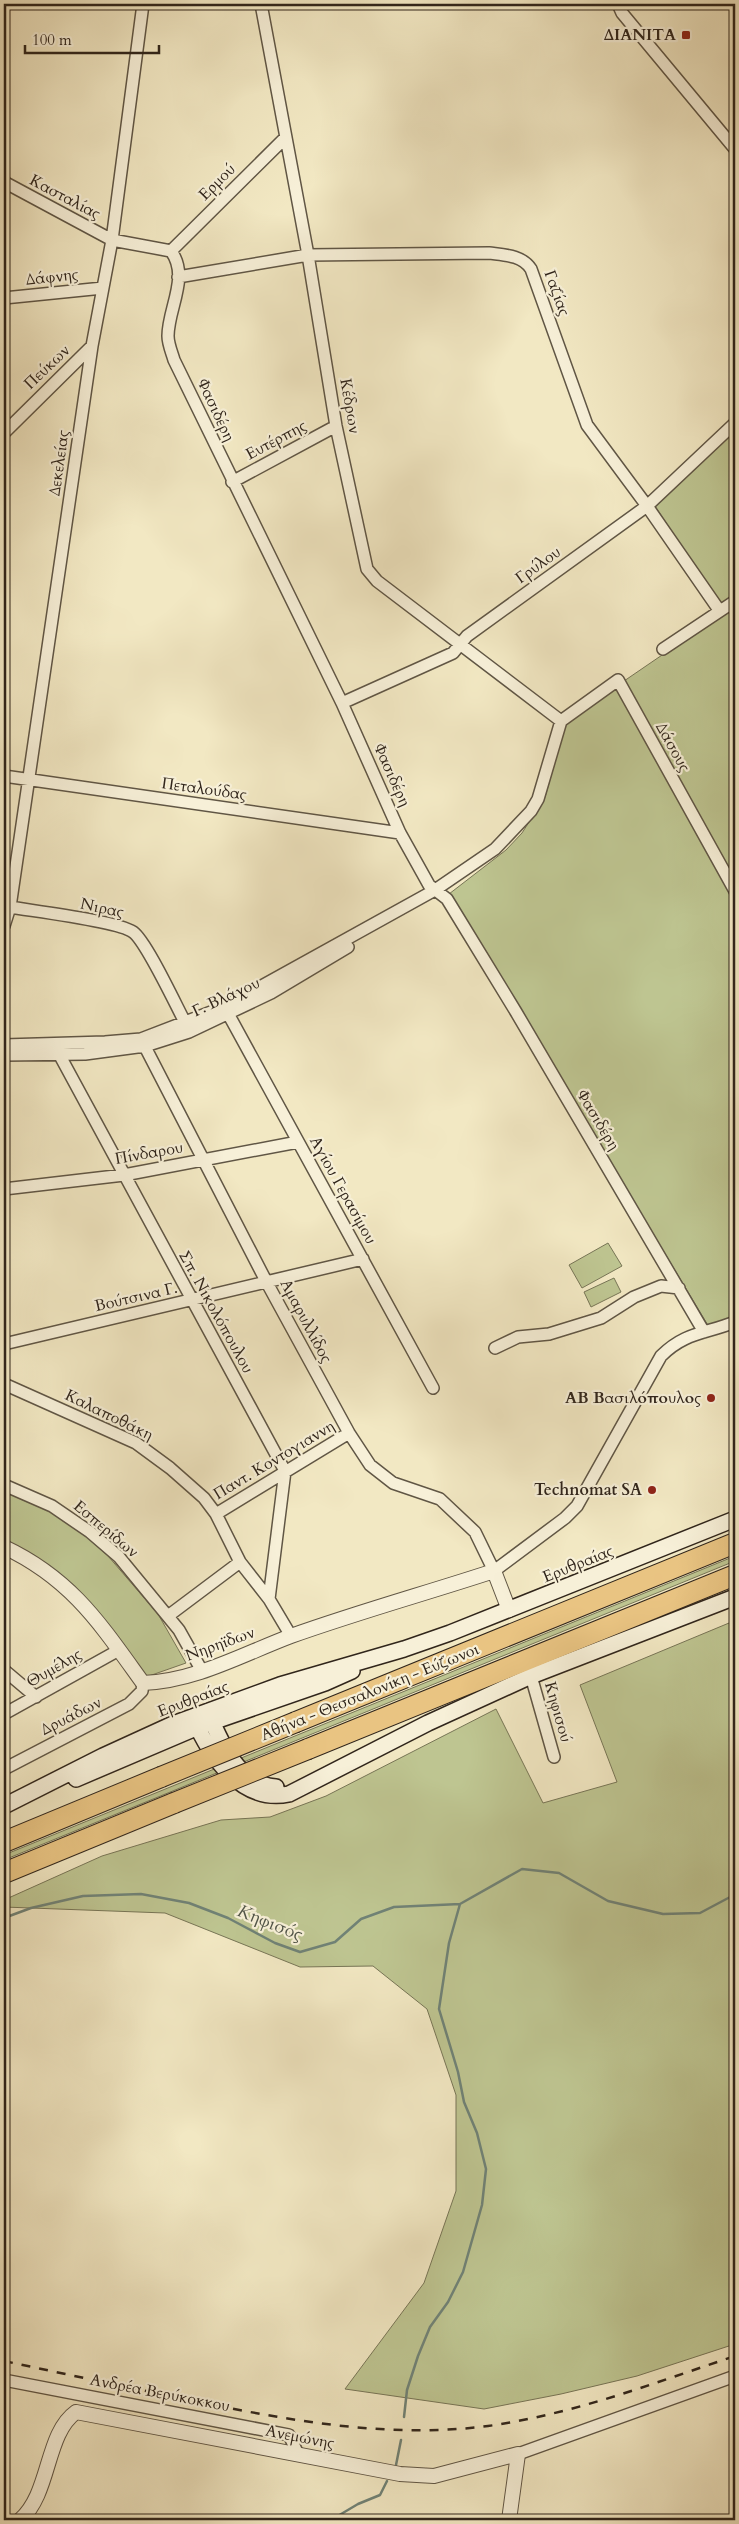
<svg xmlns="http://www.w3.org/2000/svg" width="739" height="2524" font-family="Cardo,serif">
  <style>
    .green { fill: #bec591; stroke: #777556 }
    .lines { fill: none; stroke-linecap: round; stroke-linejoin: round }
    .stream { stroke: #708276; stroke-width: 2.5 }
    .minor-casing { stroke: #605645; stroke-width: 14 }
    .tertiary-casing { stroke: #605645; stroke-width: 16 }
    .secondary-casing { stroke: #30251b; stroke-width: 18 }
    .motorway-casing { stroke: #30251b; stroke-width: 22 }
    .minor { stroke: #f7f0d8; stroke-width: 11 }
    .tertiary { stroke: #f7f0d8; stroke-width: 14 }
    .secondary { stroke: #f7f0d8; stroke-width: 15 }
    .motorway { stroke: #e9c482; stroke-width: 20 }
    .rail { stroke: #30251b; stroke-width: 2.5; stroke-dasharray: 9 9; stroke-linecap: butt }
    .motorway-bridge-casing { stroke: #30251b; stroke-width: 22; stroke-linecap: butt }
    .motorway-bridge { stroke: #e9c482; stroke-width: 20 }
    .poi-dot { fill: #8f2418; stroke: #f7f0d8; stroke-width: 2 }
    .labels { text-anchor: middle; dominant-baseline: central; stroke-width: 4.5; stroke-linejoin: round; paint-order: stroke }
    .poi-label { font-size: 16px; font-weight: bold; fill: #30251b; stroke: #f7f0d8; text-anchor: end }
    .street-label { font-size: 16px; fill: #30251b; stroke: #f7f0d8 }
    .water-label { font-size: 18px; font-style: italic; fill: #505448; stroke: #f7f0d8 }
  </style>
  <rect width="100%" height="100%" fill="#f2e8c3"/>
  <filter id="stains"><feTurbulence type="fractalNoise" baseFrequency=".004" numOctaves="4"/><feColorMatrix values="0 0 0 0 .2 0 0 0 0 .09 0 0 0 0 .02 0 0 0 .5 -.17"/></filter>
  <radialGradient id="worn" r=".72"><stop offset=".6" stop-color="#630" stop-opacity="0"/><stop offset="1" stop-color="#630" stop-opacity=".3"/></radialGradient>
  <path class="green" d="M 735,430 L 735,1316 L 709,1327 L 449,894 L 506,850 L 522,833 L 545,797 L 567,720 L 725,612 L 655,506 Z
    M 608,1243 L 622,1266 L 582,1288 L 569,1265 Z
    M 614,1278 L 621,1292 L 591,1307 L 584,1292 Z
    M 4,1489 L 68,1520 L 108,1556 L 158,1614 L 186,1663 L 146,1677 L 20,1549 L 4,1540 Z
    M 735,1556 L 735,1561 L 4,1860 L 4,1855 Z
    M 729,1623 L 735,1640 L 735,2344 L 637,2376 L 561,2394 L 484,2409 L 345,2389 L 424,2283 L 456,2191 L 456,2095 L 427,2009 L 373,1966 L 300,1967 L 165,1913 L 4,1907 L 4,1900 L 102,1856 L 221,1820 L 270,1817 L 326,1796 L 496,1709 L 543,1803 L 617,1782 L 580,1685 Z"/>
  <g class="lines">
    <path class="stream" d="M 4,1918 L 31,1908 L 83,1896 L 141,1894 L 189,1903 L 228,1918 L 275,1943 L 300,1952 L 335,1942 L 361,1919 L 394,1907 L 460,1904 L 522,1869 L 559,1873 L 608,1901 L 663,1914 L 700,1913 L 732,1896 L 735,1890
      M 404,2417 L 407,2390 L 418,2356 L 430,2327 L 448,2302 L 463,2272 L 482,2205 L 486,2169 L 477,2133 L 464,2102 L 458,2072 L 439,2009 L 449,1943 L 460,1904
      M 396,2465 L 401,2440
      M 331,2520 L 358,2504 L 380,2495 L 387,2481"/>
    <g class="minor-casing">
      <path id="minor" d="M 261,4 L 308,255 L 336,426 L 367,569 L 377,581 L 561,721
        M 618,4 L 622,13 L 735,149
        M 4,182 L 112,240 L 171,251 C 190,277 168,308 168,336 C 168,344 172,353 174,360 L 342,703 L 400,833 L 429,885 L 447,899 L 516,1012 L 704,1332
        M 171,251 L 286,137
        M 178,277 L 308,255 L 489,253 C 504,255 522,255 531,269 L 587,425 L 647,506 L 719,610
        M 4,298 L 103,288
        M 4,433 L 92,346
        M 232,482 L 336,426
        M 663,649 L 735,601
        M 342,703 L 453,653 L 467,636 L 647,506 L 735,423
        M 561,721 L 618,680 L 735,891
        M 4,776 L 400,833
        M 10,907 C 33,911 118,921 133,932 C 147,942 178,1010 188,1028
        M 4,926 L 10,907 L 92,346 L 112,240 L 143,4
        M 225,1008 L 433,1388
        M 141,1039 L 266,1281 L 349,1433 L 370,1465 L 393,1483 L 440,1499 L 475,1532 L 494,1571 L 565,1518 L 577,1506 L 661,1356 C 685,1332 705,1334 735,1322
        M 4,1045 L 105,1042 L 141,1039 L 224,1007 L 435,890 L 495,849 L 531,811 L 538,799 L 561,721
        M 59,1054 L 285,1471 L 269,1599
        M 4,1055 L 85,1054 L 145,1046 L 189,1032 L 271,993 L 348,947
        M 4,1189 L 124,1175 L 298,1142
        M 4,1344 L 363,1259
        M 495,1348 L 518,1337 L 549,1334 L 601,1318 L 634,1297 L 661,1286 L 679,1288
        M 4,1384 L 136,1443 L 170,1468 L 204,1498 L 216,1514 L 240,1562 L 269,1599 L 291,1636
        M 4,1485 L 52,1506 L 90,1532 L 119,1557 L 179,1630 L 202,1671
        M 216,1514 L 349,1433
        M 168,1616 L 240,1562
        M 4,1670 L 36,1697
        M 531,1676 L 554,1757
        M 4,1714 L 119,1650
        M 4,1769 L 129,1704 L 142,1691 L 143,1683
        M 4,2380 L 289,2435 L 298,2454
        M 518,2454 L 735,2376"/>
    </g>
    <g class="tertiary-casing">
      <path id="tertiary" d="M 4,1547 C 72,1579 101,1625 143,1683 C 196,1681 243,1654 291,1636 C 358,1612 427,1593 494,1571 L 509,1610
        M 20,2520 C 51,2493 45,2434 76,2412 L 400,2474 L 434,2476 L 518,2454 L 509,2520"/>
    </g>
    <g class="secondary-casing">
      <path id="secondary" d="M 209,1714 C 221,1743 239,1785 276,1787
        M 193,1717 C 209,1755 241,1804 289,1794 L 428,1723 L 531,1676 L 735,1597
        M 76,1779 L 198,1727 L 325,1683 L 352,1671
        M 4,1806 L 103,1756 L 173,1724 L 280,1685 L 404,1649 L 450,1633 L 735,1519"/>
    </g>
    <g class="motorway-casing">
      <path id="motorway" d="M 296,1722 L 735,1543
        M 308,1749 L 735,1575
        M 4,1842 L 161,1777
        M 4,1873 L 174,1803"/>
    </g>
    <use href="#minor" class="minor"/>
    <use href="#tertiary" class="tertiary"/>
    <use href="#secondary" class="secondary"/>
    <use href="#motorway" class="motorway"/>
    <path class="rail" d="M 4,2361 C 65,2374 127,2387 189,2400 C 287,2420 387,2439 488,2426 C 574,2414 654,2383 735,2356"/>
    <g class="motorway-bridge-casing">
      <path id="motorway-bridge" d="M 161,1777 L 296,1722
        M 174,1803 L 308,1749"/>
    </g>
    <use href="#motorway-bridge" class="motorway-bridge"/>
  </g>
  <g class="poi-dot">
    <rect x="681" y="30" width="10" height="10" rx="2.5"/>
    <circle cx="711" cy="1398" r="5"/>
    <circle cx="652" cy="1490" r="5"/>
  </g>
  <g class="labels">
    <g class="poi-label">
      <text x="676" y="35">ΔΙΑΝΙΤΑ</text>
      <text x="701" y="1398">ΑΒ Βασιλόπουλος</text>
      <text x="642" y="1490">Technomat SA</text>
    </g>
    <g class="street-label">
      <text transform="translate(217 182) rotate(-45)">Ερμού</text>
      <text transform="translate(65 197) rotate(28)">Κασταλίας</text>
      <text transform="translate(52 277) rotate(-6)">Δάφνης</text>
      <text transform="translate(557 293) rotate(70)">Γαζίας</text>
      <text transform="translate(47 367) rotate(-44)">Πεύκων</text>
      <text transform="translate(350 406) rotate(80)">Κέδρων</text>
      <text transform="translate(216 410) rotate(65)">Φασιδέρη</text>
      <text transform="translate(276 440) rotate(-28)">Ευτέρπης</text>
      <text transform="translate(59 463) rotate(-82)">Δεκελείας</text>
      <text transform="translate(538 565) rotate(-36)">Γρύλου</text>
      <text transform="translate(673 747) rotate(61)">Δάσους</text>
      <text transform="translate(392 775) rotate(66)">Φασιδέρη</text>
      <text transform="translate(204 789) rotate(8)">Πεταλούδας</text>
      <text transform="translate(102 908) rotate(12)">Νιρας</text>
      <text transform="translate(226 997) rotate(-25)">Γ. Βλάχου</text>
      <text transform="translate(598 1120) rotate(59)">Φασιδέρη</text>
      <text transform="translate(149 1153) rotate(-10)">Πίνδαρου</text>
      <text transform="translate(343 1190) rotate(61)">Αγίου Γερασίμου</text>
      <text transform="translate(136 1297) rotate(-13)">Βούτσινα Γ.</text>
      <text transform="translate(216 1312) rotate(61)">Σπ. Νικολόπουλου</text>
      <text transform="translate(306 1321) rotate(62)">Αμαρυλλίδος</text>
      <text transform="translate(109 1415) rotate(26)">Καλαποθάκη</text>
      <text transform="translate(274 1460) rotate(-31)">Παντ. Κοντογιαννη</text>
      <text transform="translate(106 1529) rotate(40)">Εσπερίδων</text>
      <text transform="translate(578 1564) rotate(-22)">Ερυθραίας</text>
      <text transform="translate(220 1644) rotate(-20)">Νηρηϊδων</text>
      <text transform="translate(54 1668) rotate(-30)">Θυμέλης</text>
      <text transform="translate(370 1692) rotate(-22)">Αθήνα - Θεσσαλονίκη - Εύζωνοι</text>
      <text transform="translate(193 1699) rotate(-21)">Ερυθραίας</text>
      <text transform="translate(558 1712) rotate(74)">Κηφισού</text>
      <text transform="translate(71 1716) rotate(-27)">Δρυάδων</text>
      <text transform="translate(160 2393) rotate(11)">Ανδρέα Βερύκοκκου</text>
      <text transform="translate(300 2437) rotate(11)">Ανεμώνης</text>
    </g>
    <g class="water-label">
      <text transform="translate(270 1923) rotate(22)">Κηφισός</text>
    </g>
  </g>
  <rect width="739" height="2524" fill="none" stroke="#f2e8c3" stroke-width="20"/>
  <rect x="5" y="5" width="729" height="2514" fill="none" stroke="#30251b" stroke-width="2.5"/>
  <rect x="10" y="10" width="719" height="2504" fill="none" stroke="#30251b"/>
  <path d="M25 45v8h134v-8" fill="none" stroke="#30251b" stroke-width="2.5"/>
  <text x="32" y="45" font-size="15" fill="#30251b" stroke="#f7f0d8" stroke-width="4" paint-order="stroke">100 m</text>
  <rect width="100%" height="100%" filter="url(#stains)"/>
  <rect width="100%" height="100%" fill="url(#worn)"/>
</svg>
